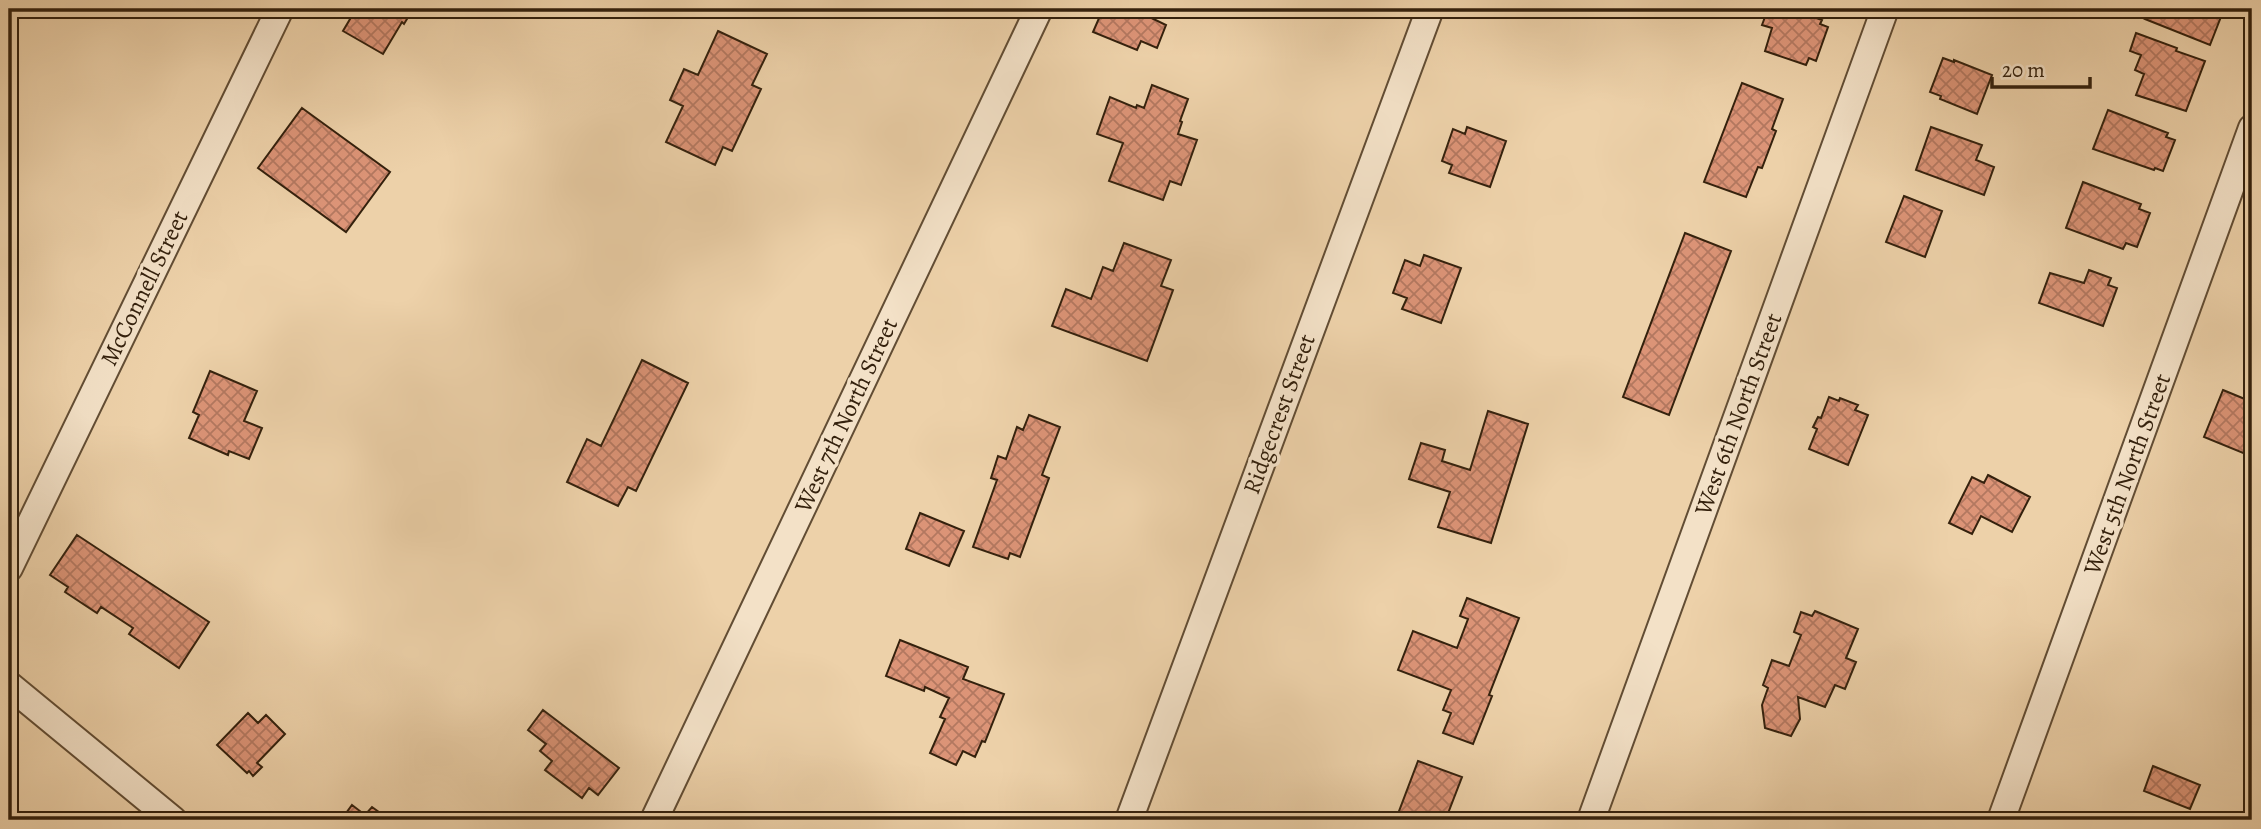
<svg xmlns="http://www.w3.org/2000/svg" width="2261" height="829" font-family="Alegreya,serif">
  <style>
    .building { fill: url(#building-cross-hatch); stroke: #34210d; stroke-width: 2 }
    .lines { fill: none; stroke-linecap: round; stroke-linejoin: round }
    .street-casing { stroke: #624d34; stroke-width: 30 }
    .street { stroke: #f3e1c7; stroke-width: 26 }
    .labels { text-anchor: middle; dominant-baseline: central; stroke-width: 7; stroke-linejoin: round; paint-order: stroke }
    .street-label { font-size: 24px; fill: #34210d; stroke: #f3e1c7 }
  </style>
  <defs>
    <pattern id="building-cross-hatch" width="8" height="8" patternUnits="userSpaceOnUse" patternTransform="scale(1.75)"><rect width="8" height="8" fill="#dc9477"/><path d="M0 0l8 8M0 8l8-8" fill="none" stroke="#b37860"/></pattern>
  </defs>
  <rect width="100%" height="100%" fill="#edd1a9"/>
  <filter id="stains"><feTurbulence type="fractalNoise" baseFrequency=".00286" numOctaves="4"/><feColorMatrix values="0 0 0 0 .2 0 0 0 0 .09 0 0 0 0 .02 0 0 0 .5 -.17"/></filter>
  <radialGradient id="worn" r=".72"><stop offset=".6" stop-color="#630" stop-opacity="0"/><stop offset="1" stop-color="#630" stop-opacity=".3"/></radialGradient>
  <path class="building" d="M 356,9 L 413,9 L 404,24 L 402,22 L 383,54 L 343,31 Z
    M 1103,9 L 1133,9 L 1166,25 L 1157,48 L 1141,41 L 1137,50 L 1093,32 Z
    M 1768,9 L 1790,9 L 1822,20 L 1820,24 L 1828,27 L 1816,61 L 1809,58 L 1806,65 L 1765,51 L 1772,28 L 1762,25 Z
    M 2138,9 L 2224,9 L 2210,45 L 2145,19 L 2136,14 Z
    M 718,31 L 767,54 L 752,85 L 761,89 L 732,151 L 723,147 L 715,165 L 666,142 L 683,106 L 670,100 L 684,69 L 698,75 Z
    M 2136,33 L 2177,48 L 2176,51 L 2205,61 L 2186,111 L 2136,95 L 2144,74 L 2135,70 L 2141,55 L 2130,51 Z
    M 1943,58 L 1954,62 L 1954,60 L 1992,75 L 1977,114 L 1940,99 L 1941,96 L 1930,92 Z
    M 1742,83 L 1783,99 L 1772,129 L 1776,131 L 1762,168 L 1758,167 L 1746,197 L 1704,182 Z
    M 1152,85 L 1188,99 L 1180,121 L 1182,122 L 1178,134 L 1197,140 L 1181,185 L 1170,181 L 1163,200 L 1109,181 L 1123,143 L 1097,134 L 1110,97 L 1136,108 L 1137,105 L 1144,108 Z
    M 302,108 L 390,172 L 346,232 L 258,168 Z
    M 2108,110 L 2168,133 L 2166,137 L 2175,140 L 2163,171 L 2155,168 L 2154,170 L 2093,149 Z
    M 1467,127 L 1506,141 L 1490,187 L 1449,173 L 1452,165 L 1442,161 L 1453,129 L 1465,134 Z
    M 1931,127 L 1982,145 L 1976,160 L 1994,167 L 1984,195 L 1916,170 Z
    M 2083,182 L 2141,204 L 2139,209 L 2150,213 L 2137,247 L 2126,243 L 2123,249 L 2066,228 Z
    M 1904,196 L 1942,211 L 1925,257 L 1886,242 Z
    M 1685,233 L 1731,251 L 1669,415 L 1623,397 Z
    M 1124,243 L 1171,260 L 1161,286 L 1173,290 L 1147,361 L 1052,326 L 1066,289 L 1091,299 L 1103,267 L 1113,271 Z
    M 1424,255 L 1461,268 L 1441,323 L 1402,309 L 1407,298 L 1393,293 L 1405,260 L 1420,266 Z
    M 2089,270 L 2111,278 L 2108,285 L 2117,288 L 2103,326 L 2039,303 L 2050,273 L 2084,283 Z
    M 642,360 L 688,383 L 636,491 L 628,487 L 618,506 L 567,482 L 587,439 L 601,446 Z
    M 210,371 L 257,391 L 244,421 L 262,428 L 249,459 L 229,451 L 228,455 L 189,438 L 199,415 L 193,412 Z
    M 2223,390 L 2252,402 L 2252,444 L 2248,455 L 2204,437 Z
    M 1829,397 L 1839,401 L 1840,398 L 1858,405 L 1855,410 L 1868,415 L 1848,465 L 1809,449 L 1817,429 L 1813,427 L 1818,417 L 1821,418 Z
    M 1488,411 L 1528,424 L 1491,543 L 1438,527 L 1450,492 L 1409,479 L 1421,443 L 1445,450 L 1442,461 L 1470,470 Z
    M 1029,415 L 1060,427 L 1042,475 L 1049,478 L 1020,557 L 1010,553 L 1008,559 L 973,547 L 997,480 L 991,478 L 998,456 L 1006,459 L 1017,427 L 1023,430 Z
    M 1988,475 L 2030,497 L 2012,532 L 1981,516 L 1972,534 L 1949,523 L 1972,477 L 1984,483 Z
    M 920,513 L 964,531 L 949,566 L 906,549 Z
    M 77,535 L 209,622 L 179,668 L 129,634 L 133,628 L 101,607 L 97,613 L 65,592 L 68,587 L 50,575 Z
    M 1467,598 L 1519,618 L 1489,695 L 1492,696 L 1473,744 L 1443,733 L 1451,713 L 1443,710 L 1451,690 L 1398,670 L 1413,631 L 1457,648 L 1468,619 L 1460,616 Z
    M 1815,611 L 1858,629 L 1846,658 L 1856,662 L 1845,689 L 1835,685 L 1825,707 L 1798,697 L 1800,719 L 1791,736 L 1765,728 L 1762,705 L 1768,688 L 1763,685 L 1772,660 L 1789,666 L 1801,635 L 1794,632 L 1801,612 L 1812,616 Z
    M 900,640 L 968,667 L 963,679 L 1004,694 L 985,742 L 982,741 L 975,757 L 963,751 L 956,765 L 930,753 L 945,719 L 940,717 L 949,698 L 925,687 L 924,691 L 886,676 Z
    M 543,710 L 619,768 L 598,795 L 589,788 L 582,798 L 545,770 L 552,761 L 540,751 L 546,744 L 528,730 Z
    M 248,713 L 258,723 L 266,715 L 285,734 L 257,763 L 262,767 L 253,776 L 249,771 L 247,773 L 217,745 Z
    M 1418,761 L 1462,777 L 1447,816 L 1457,820 L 1391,820 L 1392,817 L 1396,819 Z
    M 2153,766 L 2200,785 L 2190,809 L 2144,791 Z
    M 352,805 L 365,815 L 372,807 L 390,820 L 341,820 Z"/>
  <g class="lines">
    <g class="street-casing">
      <path id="street" d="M 9,568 L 280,9
        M 9,685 L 173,820
        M 654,820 L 1039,9
        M 1129,820 L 1430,9
        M 1591,820 L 1885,9
        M 2001,820 L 2252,128"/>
    </g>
    <use href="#street" class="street"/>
  </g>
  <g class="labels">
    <g class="street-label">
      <text transform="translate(144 288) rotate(-64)">McConnell Street</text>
      <text transform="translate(1279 414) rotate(-70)">Ridgecrest Street</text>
      <text transform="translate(1738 414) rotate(-70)">West 6th North Street</text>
      <text transform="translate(846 415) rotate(-65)">West 7th North Street</text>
      <text transform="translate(2127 474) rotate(-70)">West 5th North Street</text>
    </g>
  </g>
  <rect width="2261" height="829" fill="none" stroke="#edd1a9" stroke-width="35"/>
  <rect x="10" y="10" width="2240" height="808" fill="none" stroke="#34210d" stroke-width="3.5"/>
  <rect x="18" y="18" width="2226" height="794" fill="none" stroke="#34210d" stroke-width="2"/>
  <path d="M1992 77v10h98v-10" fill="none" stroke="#34210d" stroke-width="3.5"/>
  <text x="2002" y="77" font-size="21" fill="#34210d" stroke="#f3e1c7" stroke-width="5" paint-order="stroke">20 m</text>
  <rect width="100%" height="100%" filter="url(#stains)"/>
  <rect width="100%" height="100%" fill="url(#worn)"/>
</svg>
